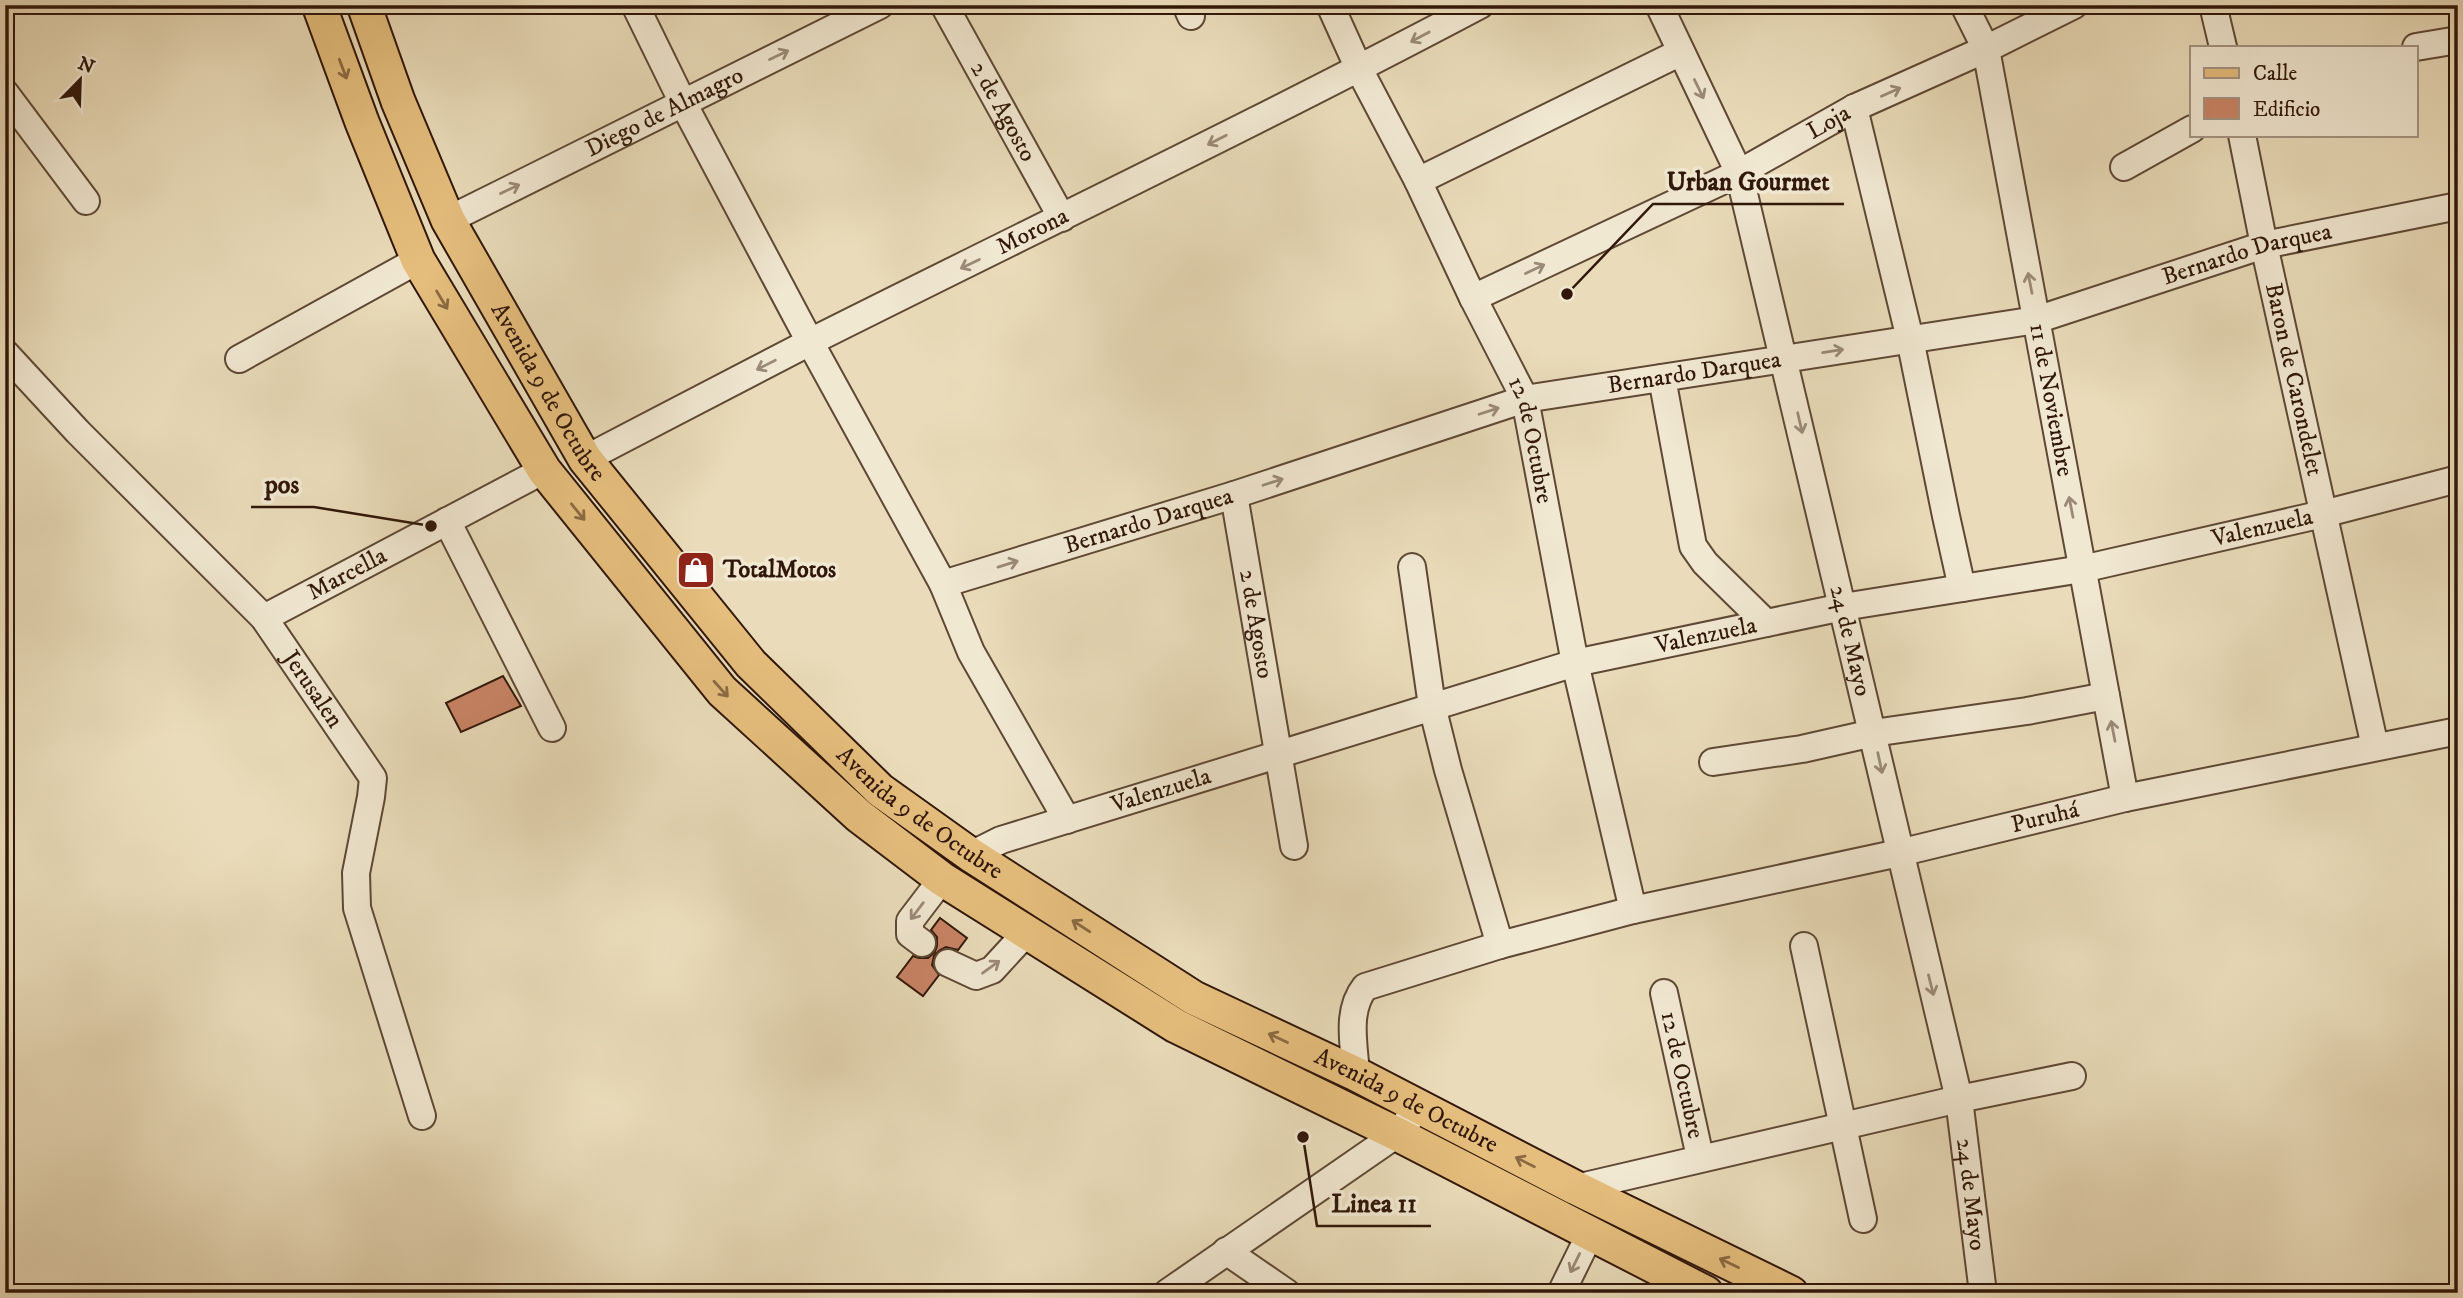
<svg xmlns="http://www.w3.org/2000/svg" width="2463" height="1298" font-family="'IM FELL DW Pica',serif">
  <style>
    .building { fill: #c98466; stroke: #311709; stroke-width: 2 }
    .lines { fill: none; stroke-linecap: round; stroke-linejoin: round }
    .minor-casing { stroke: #5f4835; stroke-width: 30 }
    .major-casing { stroke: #311709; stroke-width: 37 }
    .minor { stroke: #f1e8d2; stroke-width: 26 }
    .major { stroke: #e5be7d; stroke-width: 33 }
    .oneway { stroke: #9b8a78 }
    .oneway2 { stroke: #8b6a43 }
    .labels { text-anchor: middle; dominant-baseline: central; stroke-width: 7; stroke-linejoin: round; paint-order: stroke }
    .street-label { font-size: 24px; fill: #311709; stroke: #f1e8d2 }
    .poi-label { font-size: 24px; font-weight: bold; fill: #311709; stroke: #f1e8d2; text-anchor: start }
    .leader { fill: none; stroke: #311709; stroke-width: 2.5 }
    .callout-dot { fill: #311709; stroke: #f1e8d2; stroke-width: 2.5 }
    .callout-label { font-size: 26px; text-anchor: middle; font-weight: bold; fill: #311709; stroke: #f1e8d2; stroke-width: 7; stroke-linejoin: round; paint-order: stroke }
  </style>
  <rect width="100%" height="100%" fill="#eadcba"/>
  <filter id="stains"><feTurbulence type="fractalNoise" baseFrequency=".00286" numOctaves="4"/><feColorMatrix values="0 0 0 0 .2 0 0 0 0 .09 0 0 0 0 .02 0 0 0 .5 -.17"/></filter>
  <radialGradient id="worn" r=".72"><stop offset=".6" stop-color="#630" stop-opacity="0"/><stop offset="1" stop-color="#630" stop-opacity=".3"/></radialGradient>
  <path class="building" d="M 503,676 L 521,706 L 461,732 L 446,703 Z
    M 940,918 L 967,938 L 958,950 L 946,947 L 940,950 L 934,956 L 932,965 L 939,975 L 923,996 L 897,977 L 913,956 L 919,958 L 928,958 L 935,952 L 937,946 L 937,937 L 931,930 Z"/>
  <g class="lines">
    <g class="minor-casing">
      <g id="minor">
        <path d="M 635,5 L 683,103 L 810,342 L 943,584 L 971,652 L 1067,820"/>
        <path id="s1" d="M 944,5 L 1062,218"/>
        <path d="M 1186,5 L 1191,16"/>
        <path id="s2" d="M 1330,5 L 1359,69 L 1418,181 L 1473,298 L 1525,399 L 1575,663 L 1633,910"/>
        <path id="s3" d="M 1659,5 L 1739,173 L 1959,1099 L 1983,1293"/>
        <path id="s4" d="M 1964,5 L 1986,49 L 2125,798"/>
        <path d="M 2213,5 L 2223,47"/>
        <path d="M 2416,47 L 2458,40"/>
        <path d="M 5,93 L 86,201"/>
        <path d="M 1854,108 L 1910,339 L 1946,516 L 1962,588"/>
        <path id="s5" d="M 2242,135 L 2264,245 L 2375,747"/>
        <path d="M 2124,167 L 2192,129"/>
        <path d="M 1418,181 L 1681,52"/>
        <path id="s6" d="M 448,220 L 880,5"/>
        <path id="s7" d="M 1473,298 L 1739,173 L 1854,108 L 1986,49 L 2074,5"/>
        <path id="s8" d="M 5,353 L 78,432 L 264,618 L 373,778 L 371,797 L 356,873 L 357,908 L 422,1116"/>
        <path d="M 239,359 L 418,260"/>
        <path d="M 1662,378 L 1693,546 L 1705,563 L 1766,623"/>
        <path id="s9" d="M 585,459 C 660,420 734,381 810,342 C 1033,230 1259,122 1480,5"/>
        <path id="s10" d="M 1234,495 L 1294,846"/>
        <path d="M 447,521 L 552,728"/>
        <path d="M 1412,567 L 1432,706 L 1448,770 L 1500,945"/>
        <path id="s11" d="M 943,584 L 1234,495 L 1525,399 L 2036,320 L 2264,245 L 2458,206"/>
        <path id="s12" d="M 264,618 L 544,470"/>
        <path d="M 1713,762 L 1802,749 L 1873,733 L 2027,711 L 2106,696"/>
        <path id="s13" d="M 971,855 L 1001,840 L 1575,663 L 1843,607 L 2082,569 L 2323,514 L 2458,479"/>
        <path d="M 922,943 L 910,934 L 910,921 L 942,879"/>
        <path d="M 1804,946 L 1863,1219"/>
        <path d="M 948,963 L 976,976 L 992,970 L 1026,933"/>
        <path id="s14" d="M 1664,993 L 1700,1157"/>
        <path id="s15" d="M 1356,1074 C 1354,1044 1346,1011 1365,987 L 1500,945 L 1633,910 L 1899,853 L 2125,798 L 2458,731"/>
        <path d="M 1576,1188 L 1959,1099 L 2072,1076"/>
        <path d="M 1226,1251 L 1287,1293"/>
        <path d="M 1167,1293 L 1397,1134 L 1418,1108"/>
        <path d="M 1561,1293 L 1590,1234"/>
      </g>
    </g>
    <g class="major-casing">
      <g id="major">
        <path d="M 319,5 L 362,122 L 418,260 L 544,470 L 722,691 L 859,816 L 942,879 L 1176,1026 L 1397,1134 L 1706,1293"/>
        <path id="s16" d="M 364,5 L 398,101 L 448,220 L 585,459 L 751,664 L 880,790 L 971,855 L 1194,998 L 1356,1074 L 1576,1188 L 1791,1293"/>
      </g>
    </g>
    <use href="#minor" class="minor"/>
    <use href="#major" class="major"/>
  </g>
  <defs><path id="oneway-shaft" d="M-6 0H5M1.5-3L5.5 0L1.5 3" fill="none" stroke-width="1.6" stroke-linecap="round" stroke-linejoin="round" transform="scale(1.75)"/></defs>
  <g class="oneway">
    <use href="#oneway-shaft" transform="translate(1420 37) rotate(152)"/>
    <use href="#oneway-shaft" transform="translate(779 55) rotate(-26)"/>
    <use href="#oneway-shaft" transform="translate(1699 89) rotate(64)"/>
    <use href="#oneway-shaft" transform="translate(1891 92) rotate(-24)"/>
    <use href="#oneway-shaft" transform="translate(1217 140) rotate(153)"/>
    <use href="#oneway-shaft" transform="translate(510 189) rotate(-26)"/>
    <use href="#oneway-shaft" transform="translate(970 264) rotate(154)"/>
    <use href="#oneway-shaft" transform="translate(1535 269) rotate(-25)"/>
    <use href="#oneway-shaft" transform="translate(2030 283) rotate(-101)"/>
    <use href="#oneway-shaft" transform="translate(1833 351) rotate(-9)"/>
    <use href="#oneway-shaft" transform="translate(766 365) rotate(153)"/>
    <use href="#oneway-shaft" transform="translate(1489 411) rotate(-18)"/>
    <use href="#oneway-shaft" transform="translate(1800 423) rotate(77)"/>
    <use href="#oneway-shaft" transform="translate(1273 482) rotate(-18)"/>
    <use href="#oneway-shaft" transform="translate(2071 507) rotate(-101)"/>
    <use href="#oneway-shaft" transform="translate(1008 564) rotate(-17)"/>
    <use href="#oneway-shaft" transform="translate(2113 731) rotate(-101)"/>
    <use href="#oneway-shaft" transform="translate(1880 763) rotate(78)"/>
    <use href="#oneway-shaft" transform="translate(917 911) rotate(127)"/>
    <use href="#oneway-shaft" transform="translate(991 967) rotate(-36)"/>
    <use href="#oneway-shaft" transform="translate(1931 985) rotate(76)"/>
    <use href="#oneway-shaft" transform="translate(1575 1263) rotate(116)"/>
  </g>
  <g class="oneway2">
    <use href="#oneway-shaft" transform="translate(343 69) rotate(69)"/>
    <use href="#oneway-shaft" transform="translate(442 300) rotate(59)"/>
    <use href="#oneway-shaft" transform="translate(578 512) rotate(51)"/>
    <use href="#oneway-shaft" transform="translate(721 689) rotate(48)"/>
    <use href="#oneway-shaft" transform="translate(1081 926) rotate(-147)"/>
    <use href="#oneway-shaft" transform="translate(1278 1038) rotate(-155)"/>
    <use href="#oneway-shaft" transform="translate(1525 1162) rotate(-153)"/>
    <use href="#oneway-shaft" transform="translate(1729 1263) rotate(-154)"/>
  </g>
  <defs>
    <g id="shop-square" transform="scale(2.0125)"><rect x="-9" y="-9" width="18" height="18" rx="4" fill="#8f2418" stroke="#f1e8d2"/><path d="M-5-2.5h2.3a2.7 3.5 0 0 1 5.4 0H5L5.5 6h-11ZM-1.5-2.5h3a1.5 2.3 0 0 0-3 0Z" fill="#fff"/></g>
  </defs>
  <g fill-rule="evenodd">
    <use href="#shop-square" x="696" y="570"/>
  </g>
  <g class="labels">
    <g class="street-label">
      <text stroke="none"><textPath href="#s6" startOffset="242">Diego de Almagro</textPath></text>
      <text stroke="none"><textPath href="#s1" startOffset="122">2 de Agosto</textPath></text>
      <text stroke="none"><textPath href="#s7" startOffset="397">Loja</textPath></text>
      <text stroke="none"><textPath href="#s9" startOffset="502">Morona</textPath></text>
      <text stroke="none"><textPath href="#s11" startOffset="1349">Bernardo Darquea</textPath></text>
      <text stroke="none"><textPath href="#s11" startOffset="782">Bernardo Darquea</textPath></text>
      <text stroke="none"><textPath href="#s5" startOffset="250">Baron de Carondelet</textPath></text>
      <text stroke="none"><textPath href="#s16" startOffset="430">Avenida 9 de Octubre</textPath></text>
      <text stroke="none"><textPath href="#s4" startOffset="406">11 de Noviembre</textPath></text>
      <text stroke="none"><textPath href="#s2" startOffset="481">12 de Octubre</textPath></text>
      <text stroke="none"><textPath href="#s11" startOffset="215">Bernardo Darquea</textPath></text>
      <text stroke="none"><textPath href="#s13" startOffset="1335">Valenzuela</textPath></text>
      <text stroke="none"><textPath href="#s12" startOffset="94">Marcella</textPath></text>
      <text stroke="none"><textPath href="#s10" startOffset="131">2 de Agosto</textPath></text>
      <text stroke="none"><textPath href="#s13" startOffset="768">Valenzuela</textPath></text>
      <text stroke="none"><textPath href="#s3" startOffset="667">24 de Mayo</textPath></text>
      <text stroke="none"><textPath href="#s8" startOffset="457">Jerusalen</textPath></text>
      <text stroke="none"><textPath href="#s13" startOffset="201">Valenzuela</textPath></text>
      <text stroke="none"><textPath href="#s16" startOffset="996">Avenida 9 de Octubre</textPath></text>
      <text stroke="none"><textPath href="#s15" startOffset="791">Puruhá</textPath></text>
      <text stroke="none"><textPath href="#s14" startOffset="84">12 de Octubre</textPath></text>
      <text stroke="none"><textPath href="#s16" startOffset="1563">Avenida 9 de Octubre</textPath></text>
      <text stroke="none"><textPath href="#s3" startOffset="1234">24 de Mayo</textPath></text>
    </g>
    <g class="poi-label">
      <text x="723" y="570">TotalMotos</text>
    </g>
  </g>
  <path class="leader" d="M1567 294L1653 204H1844M431 526L314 507H251M1303 1137L1317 1226H1431"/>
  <g class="callout-dot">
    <circle cx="1567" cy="294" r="7"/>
    <circle cx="431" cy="526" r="7"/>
    <circle cx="1303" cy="1137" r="7"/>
  </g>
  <g class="callout-label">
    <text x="1748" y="190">Urban Gourmet</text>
    <text x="282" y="493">pos</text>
    <text x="1374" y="1212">Linea 11</text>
  </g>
  <rect width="2463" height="1298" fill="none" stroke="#eadcba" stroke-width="28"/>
  <rect x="7" y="7" width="2449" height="1284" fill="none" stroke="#311709" stroke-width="3.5"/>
  <rect x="14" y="14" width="2435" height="1270" fill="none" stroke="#311709" stroke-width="2"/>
  <rect x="2190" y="46" width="228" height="91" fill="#f1e8d2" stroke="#a49482" stroke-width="2"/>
  <rect x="2204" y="68" width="35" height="10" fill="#e5be7d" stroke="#a49482" stroke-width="2"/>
  <text x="2253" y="80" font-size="21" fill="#311709">Calle</text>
  <rect x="2204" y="98" width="35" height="21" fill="#c98466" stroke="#a49482" stroke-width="2"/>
  <text x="2253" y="116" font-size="21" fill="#311709">Edificio</text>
  <g transform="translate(80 80) rotate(23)" stroke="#f1e8d2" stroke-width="5" paint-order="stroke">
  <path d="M0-5L12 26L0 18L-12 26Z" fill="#311709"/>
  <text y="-10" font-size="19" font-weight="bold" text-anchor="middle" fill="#311709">N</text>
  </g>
  <rect width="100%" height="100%" filter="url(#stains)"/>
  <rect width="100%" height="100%" fill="url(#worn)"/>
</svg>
